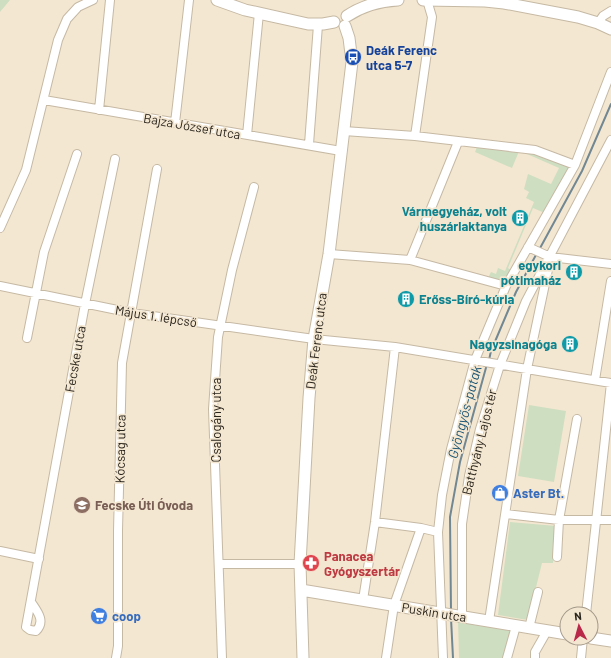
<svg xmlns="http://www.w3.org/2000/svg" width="611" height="658" font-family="Barlow,sans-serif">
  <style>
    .green { fill: #cedec1 }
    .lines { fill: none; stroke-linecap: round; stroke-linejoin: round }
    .stream { stroke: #718793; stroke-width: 2 }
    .street-casing { stroke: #c6b9a4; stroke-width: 10 }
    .secondary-casing { stroke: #c6b9a4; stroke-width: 13 }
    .street { stroke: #fff; stroke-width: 8 }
    .secondary { stroke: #fff; stroke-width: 11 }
    .labels { text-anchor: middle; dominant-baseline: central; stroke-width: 3.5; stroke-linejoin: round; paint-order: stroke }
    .transit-label { font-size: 13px; font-weight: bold; fill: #164399; stroke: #f4e7d1; text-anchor: start }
    .street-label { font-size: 13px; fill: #29241c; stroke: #f4e7d1 }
    .culture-label { font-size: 13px; font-weight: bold; fill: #0d838f; stroke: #f4e7d1; text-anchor: end }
    .shop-label { font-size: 13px; font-weight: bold; fill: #366cbe; stroke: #f4e7d1; text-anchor: start }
    .education-label { font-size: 13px; font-weight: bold; fill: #785e54; stroke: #f4e7d1; text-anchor: start }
    .health-label { font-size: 13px; font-weight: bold; fill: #be3a42; stroke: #f4e7d1; text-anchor: start }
    .water-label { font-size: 14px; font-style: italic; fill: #1c5674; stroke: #f4e7d1 }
  </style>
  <rect width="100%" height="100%" fill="#f4e7d1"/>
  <path class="green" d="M 0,0 L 10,0 L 0,12 Z
    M 478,144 L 520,149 L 512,168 L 475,152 Z
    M 529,150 L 575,165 L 547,214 L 533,208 L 508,268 L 512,271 C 505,282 501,281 488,278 L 491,272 L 496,274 L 498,268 L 505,271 L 534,202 L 526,198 L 529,192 L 524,189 L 528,174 L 551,184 L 559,168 L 527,154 Z
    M 529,405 L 566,411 L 554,482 L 518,476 Z
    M 510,522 L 556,526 L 553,563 L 542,563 L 528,620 L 498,615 Z
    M 458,617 L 513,628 L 504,658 L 459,658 Z"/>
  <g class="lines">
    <path class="stream" d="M 539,250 L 582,171 L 611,104
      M 489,360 L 491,351 L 516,292 L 537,253
      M 451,611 L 450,517 L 460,462 L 487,364
      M 451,618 L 453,658"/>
    <g class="street-casing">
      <path id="street" d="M 598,23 L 603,16 L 611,11
        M 44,100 L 341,151
        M 99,110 L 110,0
        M 175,123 L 189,0
        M 344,131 L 415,136 L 535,150 L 575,165
        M 247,135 L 259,13
        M 415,136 L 432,17 L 427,0
        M 309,144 L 318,25
        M 0,228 L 26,170 L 58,40 L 67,19 L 78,7 L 93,0
        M 528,247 L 550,257 L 611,264
        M 329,254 L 410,260 L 506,286
        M 410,260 L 458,142
        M 0,286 L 132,313 L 314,339 L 395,347 L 611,383
        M 27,338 L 44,252 L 77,154
        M 595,380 L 611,281
        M 506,514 L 559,520 L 611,520
        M 375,522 L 421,528 L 438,532
        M 0,551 L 39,559
        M 557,557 L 559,520 L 577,419
        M 219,564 L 300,564
        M 363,600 L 375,522 L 395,347
        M 31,602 C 37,611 46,621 36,631 L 30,630 L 26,627 L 85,304 L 115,159
        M 586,614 L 611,383
        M 462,616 L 462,524 L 469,476 L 480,429 L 500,365 L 526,301 L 611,140
        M 489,621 L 527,369 L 549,265
        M 529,628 L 538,592
        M 116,658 L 118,646 L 118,531 L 122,363 L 157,169
        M 222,658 L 213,409 L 218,337 L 232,270 L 254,187
        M 386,658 L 394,605 L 421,528
        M 443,658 L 438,532 L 442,495 L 451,449 L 475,360 L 506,286 L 575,165 L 611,72
        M 507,658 L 516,626
        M 535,658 L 535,652 L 547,631
        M 581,658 L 583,638"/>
    </g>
    <g class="secondary-casing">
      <path id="secondary" d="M 217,0 L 245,10 L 308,24 L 323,24 L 334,22
        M 423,0 L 485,1 L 504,3 L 578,17 L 598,23 L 611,29
        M 347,16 C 362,6 380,1 398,0
        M 301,590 L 567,634
        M 591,638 L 611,641
        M 303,658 L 300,564 L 309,398 L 314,339 L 329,254 L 352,62 L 349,38 L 345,26"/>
    </g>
    <use href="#street" class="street"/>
    <use href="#secondary" class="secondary"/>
  </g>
  <defs>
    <g id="bus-disc" transform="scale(0.9)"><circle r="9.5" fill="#1a4fb4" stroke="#f4e7d1"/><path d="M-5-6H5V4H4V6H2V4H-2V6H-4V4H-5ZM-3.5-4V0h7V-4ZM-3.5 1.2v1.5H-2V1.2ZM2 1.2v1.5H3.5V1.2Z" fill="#fff"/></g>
    <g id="building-disc" transform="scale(0.9)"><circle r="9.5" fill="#0f9aa8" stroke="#f4e7d1"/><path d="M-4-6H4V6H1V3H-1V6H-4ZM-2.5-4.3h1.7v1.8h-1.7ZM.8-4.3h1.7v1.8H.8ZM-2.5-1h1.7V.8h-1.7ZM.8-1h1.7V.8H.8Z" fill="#fff"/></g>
    <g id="shop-disc" transform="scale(0.9)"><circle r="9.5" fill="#3f7fe0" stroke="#f4e7d1"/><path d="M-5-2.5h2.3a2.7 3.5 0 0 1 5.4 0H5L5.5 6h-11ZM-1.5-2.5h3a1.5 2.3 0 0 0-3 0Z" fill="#fff"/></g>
    <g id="school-disc" transform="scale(0.9)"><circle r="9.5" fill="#8d6e63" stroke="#f4e7d1"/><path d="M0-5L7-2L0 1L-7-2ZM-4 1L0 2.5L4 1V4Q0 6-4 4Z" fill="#fff"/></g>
    <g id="pharmacy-disc" transform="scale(0.9)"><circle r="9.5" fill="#e0444e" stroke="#f4e7d1"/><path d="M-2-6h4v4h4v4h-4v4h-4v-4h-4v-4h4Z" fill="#fff"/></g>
    <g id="supermarket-disc" transform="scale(0.9)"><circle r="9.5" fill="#3f7fe0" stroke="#f4e7d1"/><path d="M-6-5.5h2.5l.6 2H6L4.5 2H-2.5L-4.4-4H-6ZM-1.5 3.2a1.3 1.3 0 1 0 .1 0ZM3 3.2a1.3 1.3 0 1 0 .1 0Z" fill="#fff"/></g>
  </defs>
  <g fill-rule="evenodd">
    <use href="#bus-disc" x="353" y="57"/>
    <use href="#building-disc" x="520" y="218"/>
    <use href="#building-disc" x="574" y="272"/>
    <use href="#building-disc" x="406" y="299"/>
    <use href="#building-disc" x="570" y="344"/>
    <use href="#shop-disc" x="500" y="493"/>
    <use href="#school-disc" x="82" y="505"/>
    <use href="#pharmacy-disc" x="311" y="563"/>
    <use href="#supermarket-disc" x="99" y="616"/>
  </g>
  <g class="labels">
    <g class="transit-label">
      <text x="366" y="50">Deák Ferenc<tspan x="366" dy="15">utca 5-7</tspan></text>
    </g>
    <g class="street-label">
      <text transform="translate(192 126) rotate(10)">Bajza József utca</text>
      <text transform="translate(156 316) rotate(9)">Május 1. lépcső</text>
      <text transform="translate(316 341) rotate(-83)">Deák Ferenc utca</text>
      <text transform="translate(75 359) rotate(-80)">Fecske utca</text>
      <text transform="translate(216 420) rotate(-90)">Csalogány utca</text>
      <text transform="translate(479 442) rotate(-76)">Batthyány Lajos tér</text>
      <text transform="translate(120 449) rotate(-89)">Kócsag utca</text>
      <text transform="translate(434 612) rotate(9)">Puskin utca</text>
    </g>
    <g class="culture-label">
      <text x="507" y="211">Vármegyeház, volt<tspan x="507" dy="15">huszárlaktanya</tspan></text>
      <text x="561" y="265">egykori<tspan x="561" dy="15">pótimaház</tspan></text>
      <text x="419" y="299" text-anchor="start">Erőss-Bíró-kúria</text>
      <text x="557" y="344">Nagyzsinagóga</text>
    </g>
    <g class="shop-label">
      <text x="513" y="493">Aster Bt.</text>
      <text x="112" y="616">coop</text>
    </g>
    <g class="education-label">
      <text x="95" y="505">Fecske Úti Óvoda</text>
    </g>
    <g class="health-label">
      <text x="324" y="556">Panacea<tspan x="324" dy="15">Gyógyszertár</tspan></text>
    </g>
    <g class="water-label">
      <text transform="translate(464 412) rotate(-75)">Gyöngyös-patak</text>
    </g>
  </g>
  <g transform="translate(579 626) rotate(354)"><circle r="19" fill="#f4e7d1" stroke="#a39989"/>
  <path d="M0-3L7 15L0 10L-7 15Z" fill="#b92849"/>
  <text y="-6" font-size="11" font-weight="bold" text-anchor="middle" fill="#29241c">N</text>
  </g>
</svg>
